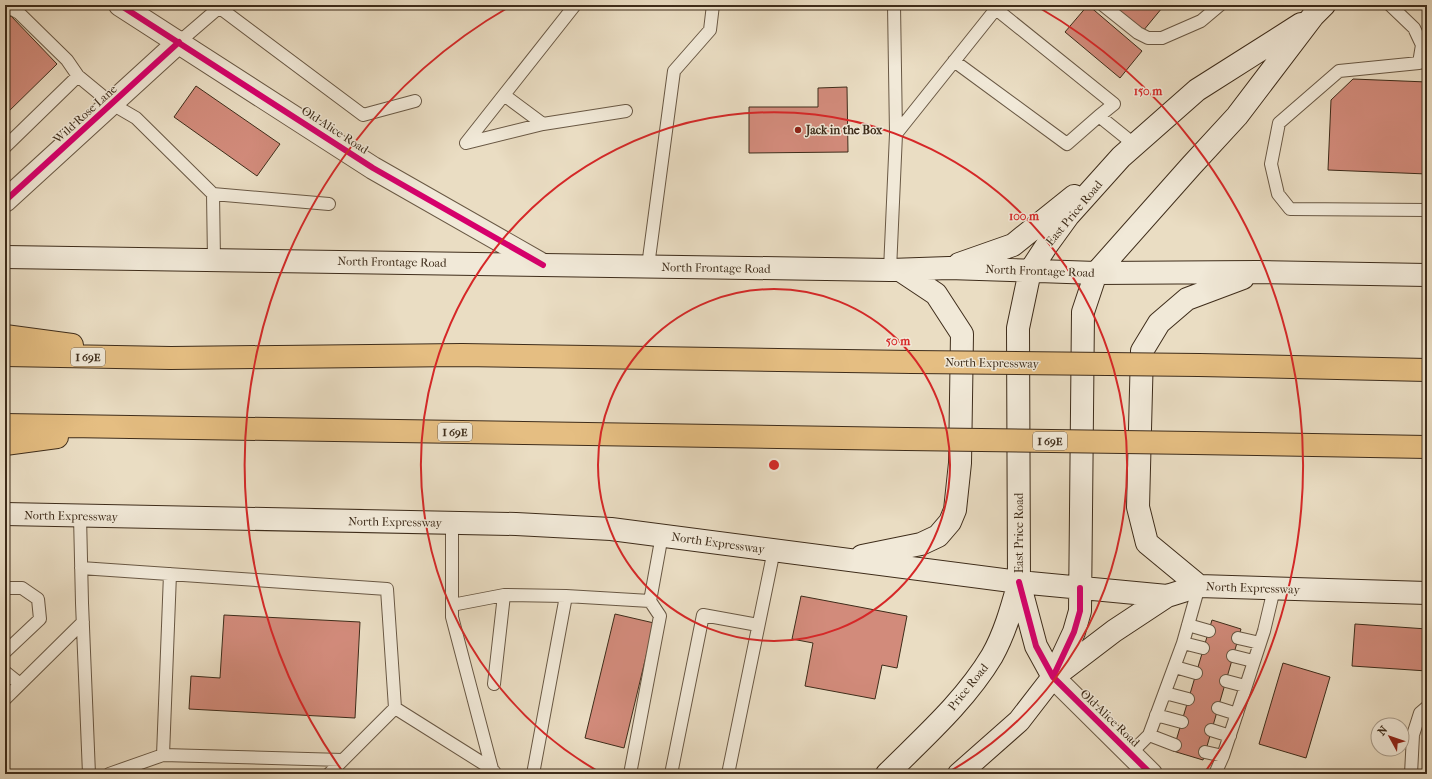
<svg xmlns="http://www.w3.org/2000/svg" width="1432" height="779" font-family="'IM FELL French Canon',serif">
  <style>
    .building { fill: #d28b7b; stroke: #3e2c1a }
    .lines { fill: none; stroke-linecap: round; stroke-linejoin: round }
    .service-casing { stroke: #695844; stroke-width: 14 }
    .tertiary-casing { stroke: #695844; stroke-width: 24 }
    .secondary-casing { stroke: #3e2c1a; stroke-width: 24 }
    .motorway-casing { stroke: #3e2c1a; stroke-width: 24 }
    .service { stroke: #f1e9d8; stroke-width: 12 }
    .tertiary { stroke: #f1e9d8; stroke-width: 22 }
    .secondary { stroke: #f1e9d8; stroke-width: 22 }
    .motorway { stroke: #e5be82; stroke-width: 22 }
    .motorway-bridge-casing { stroke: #3e2c1a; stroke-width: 24; stroke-linecap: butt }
    .motorway-bridge { stroke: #e5be82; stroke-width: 22 }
    .cycleway-casing { stroke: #f1e9d8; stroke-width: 8 }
    .cycleway { stroke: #d6006c; stroke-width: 6 }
    .ring { fill: none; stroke: #d62828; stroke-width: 2 }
    .poi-dot { fill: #8f2418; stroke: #f1e9d8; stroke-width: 1.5 }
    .labels { text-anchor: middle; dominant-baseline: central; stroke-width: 3; stroke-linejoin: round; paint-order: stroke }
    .shield { fill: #f1e9d8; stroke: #746553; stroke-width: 1 }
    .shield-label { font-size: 11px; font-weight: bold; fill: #3e2c1a }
    .street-label { font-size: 12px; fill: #3e2c1a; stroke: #f1e9d8 }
    .poi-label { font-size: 12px; font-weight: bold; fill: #3e2c1a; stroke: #f1e9d8; text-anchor: start }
    .centre { fill: #d62828; stroke: #f1e9d8; stroke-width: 2 }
    .ring-label { font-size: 12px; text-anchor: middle; font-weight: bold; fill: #d62828; stroke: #f1e9d8; stroke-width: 3; stroke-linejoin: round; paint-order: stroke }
  </style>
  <rect width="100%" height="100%" fill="#eaddc3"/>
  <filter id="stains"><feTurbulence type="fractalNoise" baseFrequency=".005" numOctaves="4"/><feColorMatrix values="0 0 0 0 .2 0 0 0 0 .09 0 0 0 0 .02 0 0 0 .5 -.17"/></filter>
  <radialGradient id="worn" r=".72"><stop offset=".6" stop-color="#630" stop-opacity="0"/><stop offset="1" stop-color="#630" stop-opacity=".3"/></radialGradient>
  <path class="building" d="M 1088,5 L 1142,51 L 1120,78 L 1065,32 Z
    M 1112,5 L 1158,5 L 1162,8 L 1143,31 Z
    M 11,16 L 57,64 L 5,115 L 5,21 Z
    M 1353,79 L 1427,82 L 1427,174 L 1328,170 L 1331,100 Z
    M 196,86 L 280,144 L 257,176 L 174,117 Z
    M 847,87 L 848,152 L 749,153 L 749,107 L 818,107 L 818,88 Z
    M 801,596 L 907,616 L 897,668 L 882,665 L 875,699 L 805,686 L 813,643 L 792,639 Z
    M 615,614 L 654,623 L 624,748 L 585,738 Z
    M 224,615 L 360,622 L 355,718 L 189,709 L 191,676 L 220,678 Z
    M 1212,620 L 1241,629 L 1203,760 L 1173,751 Z
    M 1355,624 L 1427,629 L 1427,671 L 1352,666 Z
    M 1283,663 L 1330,677 L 1306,758 L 1259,744 Z"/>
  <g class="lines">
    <g class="service-casing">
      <path id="service" d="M 5,5 L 19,13 L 67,60 L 78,76 L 112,104 L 136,118 L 213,194 L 214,259
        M 216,5 L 363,115 L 415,101
        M 894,5 L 896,134
        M 1103,5 L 1138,33 L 1148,38 L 1162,38 L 1201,21 L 1220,5
        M 1390,5 L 1414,28 L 1422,45 L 1419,63 L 1339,71 L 1279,123 L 1271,164 L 1278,194 L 1290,209 L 1427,210
        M 996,9 L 1114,104 L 1099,116
        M 179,42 L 222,5
        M 954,61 L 1067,144 L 1099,116 L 1135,145
        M 504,95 L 543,124 L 626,111
        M 466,143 L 575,5
        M 466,143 L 543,124
        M 5,147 L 78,76
        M 213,194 L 329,204
        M 648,266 L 674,71 L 710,30 L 713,5
        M 890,270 L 896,134 L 999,5
        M 80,516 L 82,603 L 89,774
        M 452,523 L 452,617 L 492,769 L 496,774
        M 81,568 L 387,589 L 395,708
        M 170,574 L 163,755 L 343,760
        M 5,588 L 22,588 L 38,599 L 40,619 L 5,652
        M 452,605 L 504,595
        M 1188,625 L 1209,631
        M 1238,638 L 1260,643
        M 1183,643 L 1203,648
        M 1233,656 L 1253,661
        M 1175,667 L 1196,673
        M 5,672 L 20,684
        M 1226,681 L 1245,686
        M 494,684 L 504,595 L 566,596
        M 1165,693 L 1188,699
        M 5,699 L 83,622
        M 1218,708 L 1237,714
        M 1156,715 L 1182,722
        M 1211,730 L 1230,736
        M 1149,735 L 1175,745
        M 1205,752 L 1223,756
        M 1130,754 L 1149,735 L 1183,643 L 1199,586
        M 109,774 L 163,755
        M 329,774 L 395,708 L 492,769
        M 533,774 L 566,596 L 650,601
        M 630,774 L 660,616 L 650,601 L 662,535
        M 671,774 L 703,615 L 758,625
        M 728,774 L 774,550
        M 1215,774 L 1223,756 L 1264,631 L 1274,589
        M 1411,774 L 1413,735 L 1420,713 L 1427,707"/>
    </g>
    <g class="tertiary-casing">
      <path id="tertiary" d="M 120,5 L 373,168 L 543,265
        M 5,201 L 179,42
        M 1053,677 L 1151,774"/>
    </g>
    <g class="secondary-casing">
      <path id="secondary" d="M 5,257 L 890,270 L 949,268 L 1096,273 L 1258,272 L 1427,275
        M 959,264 L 1013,245 L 1074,196
        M 5,514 L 516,524 L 611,529 L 1019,582 L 1167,596 L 1199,586 L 1427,593
        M 862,556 L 921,544 L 938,536 L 950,522 L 955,510 L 960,463 L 962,334 L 936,294 L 900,270
        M 1199,586 L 1147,543 L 1138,507 L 1142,351 L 1159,323 L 1187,299 L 1243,278
        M 1055,676 L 1114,631 L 1167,596
        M 1053,677 L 1036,646 L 1019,582 L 1018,328 L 1030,271 L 1047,245 L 1068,216 L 1121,157 L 1197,90 L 1301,24
        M 887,774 C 924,737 965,701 992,656 C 1005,633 1012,607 1019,582
        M 959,774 L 1019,721 L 1053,677 L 1074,632 L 1080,611 L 1083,312 L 1096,273 L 1191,166 L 1237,116 L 1313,16 L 1324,5"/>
    </g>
    <g class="motorway-casing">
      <path id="motorway" d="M 5,336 L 72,345
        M 5,355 L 171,358 L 462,355 L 912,362
        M 1199,365 L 1427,370
        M 5,425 L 906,439
        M 1194,443 L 1427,447
        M 5,444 L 57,437"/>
    </g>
    <use href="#service" class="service"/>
    <use href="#tertiary" class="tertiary"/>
    <use href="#secondary" class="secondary"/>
    <use href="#motorway" class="motorway"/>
    <g class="motorway-bridge-casing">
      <path id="motorway-bridge" d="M 912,362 L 1199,365
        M 906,439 L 1194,443"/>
    </g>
    <use href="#motorway-bridge" class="motorway-bridge"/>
    <g class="cycleway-casing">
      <path id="cycleway" d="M 120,5 L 373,168 L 543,265
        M 5,201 L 179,42
        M 1019,582 L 1036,646 L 1053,677 L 1151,774
        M 1053,677 L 1074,632 L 1080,611 L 1080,588"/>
    </g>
    <use href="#cycleway" class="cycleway"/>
  </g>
  <g class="ring">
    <circle cx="774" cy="465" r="176"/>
    <path d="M603 774A353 353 0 1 1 945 774"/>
    <path d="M343 772A529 529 0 0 1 509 7M1038 7A529 529 0 0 1 1205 772"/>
  </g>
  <circle class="poi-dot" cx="798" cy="130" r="4"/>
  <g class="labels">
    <g class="shield">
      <rect x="71" y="348" width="34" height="18" rx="3"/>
      <rect x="438" y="423" width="34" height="18" rx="3"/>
      <rect x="1033" y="432" width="34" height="18" rx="3"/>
    </g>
    <g class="shield-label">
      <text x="88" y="357">I 69E</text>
      <text x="455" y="432">I 69E</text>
      <text x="1050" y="441">I 69E</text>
    </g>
    <g class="street-label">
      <text transform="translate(85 114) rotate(-42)">Wild Rose Lane</text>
      <text transform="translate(335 130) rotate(33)">Old Alice Road</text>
      <text transform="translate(1074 213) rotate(-50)">East Price Road</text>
      <text transform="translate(392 262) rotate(1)">North Frontage Road</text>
      <text transform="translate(716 268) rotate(1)">North Frontage Road</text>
      <text transform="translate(1040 271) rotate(2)">North Frontage Road</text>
      <text transform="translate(992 363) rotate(1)">North Expressway</text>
      <text transform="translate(71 516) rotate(1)">North Expressway</text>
      <text transform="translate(395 522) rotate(1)">North Expressway</text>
      <text transform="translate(1019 533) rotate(-90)">East Price Road</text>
      <text transform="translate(718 543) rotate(8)">North Expressway</text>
      <text transform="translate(1253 588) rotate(2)">North Expressway</text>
      <text transform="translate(968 687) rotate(-51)">Price Road</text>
      <text transform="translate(1110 718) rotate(44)">Old Alice Road</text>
    </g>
    <g class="poi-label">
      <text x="806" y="130">Jack in the Box</text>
    </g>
  </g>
  <circle cx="774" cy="465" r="6" class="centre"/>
  <g class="ring-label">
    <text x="1148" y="95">150 m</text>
    <text x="1024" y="220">100 m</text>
    <text x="898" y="345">50 m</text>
  </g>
  <rect width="1432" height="779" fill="none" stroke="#eaddc3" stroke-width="20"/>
  <rect x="6" y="6" width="1420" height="767" fill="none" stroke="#3e2c1a" stroke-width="2"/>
  <rect x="10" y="10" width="1412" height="759" fill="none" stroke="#3e2c1a"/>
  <g transform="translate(1390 737) rotate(310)"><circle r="19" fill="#f1e9d8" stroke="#a99d8c"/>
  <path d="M0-3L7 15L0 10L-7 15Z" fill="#8f2418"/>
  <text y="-6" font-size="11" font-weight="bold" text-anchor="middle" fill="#3e2c1a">N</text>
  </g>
  <rect width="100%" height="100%" filter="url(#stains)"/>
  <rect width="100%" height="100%" fill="url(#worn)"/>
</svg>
